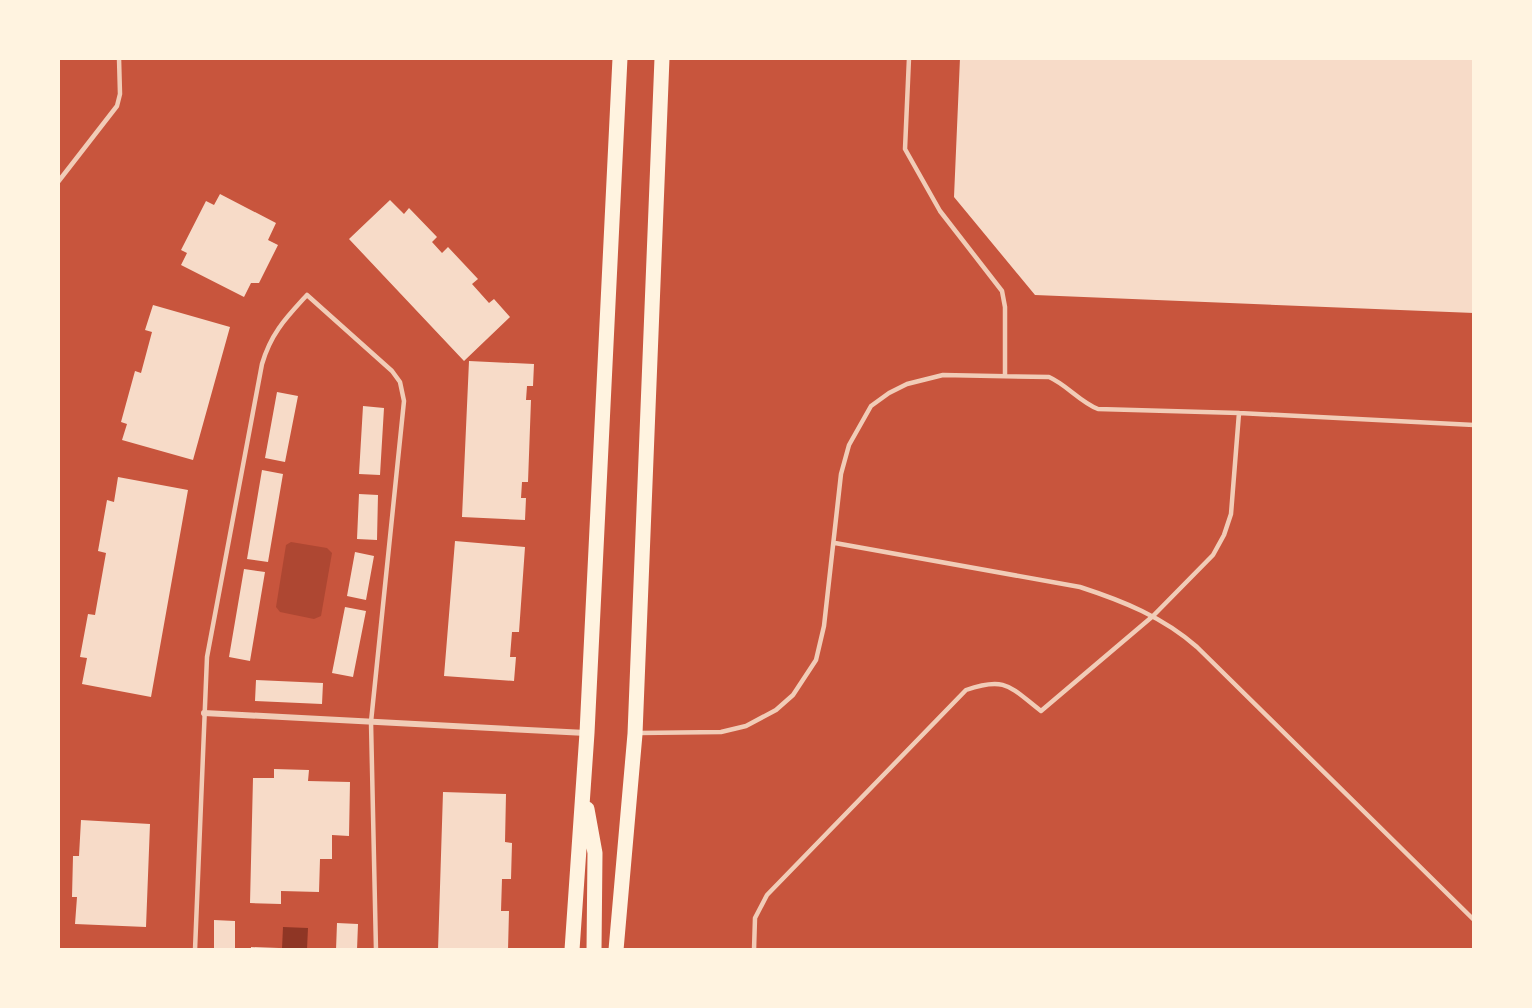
<svg xmlns="http://www.w3.org/2000/svg" width="1532" height="1008" font-family="'PT Sans',sans-serif">
  <style>
    .green { fill: #ae4732 }
    .water { fill: #8f3625 }
    .building { fill: #f7dbc8 }
    .lines { fill: none; stroke-linecap: round; stroke-linejoin: round }
    .service { stroke: #f1ccb7; stroke-width: 4.5 }
    .minor { stroke: #f1ccb7; stroke-width: 6 }
    .primary { stroke: #fff3e0; stroke-width: 15 }
  </style>
  <rect width="100%" height="100%" fill="#c8553d"/>
  <path class="green" d="M 291,542 L 327,548 L 332,553 L 321,616 L 314,619 L 280,612 L 276,607 L 286,545 Z"/>
  <path class="water" d="M 283,927 L 308,928 L 307,949 L 282,949 Z"/>
  <path class="building" d="M 960,58 L 1474,58 L 1474,313 L 1035,295 L 954,197 Z
    M 220,194 L 276,223 L 268,240 L 278,245 L 259,283 L 251,283 L 244,297 L 181,265 L 187,253 L 181,250 L 206,201 L 214,205 Z
    M 390,200 L 404,214 L 409,208 L 437,237 L 432,242 L 442,253 L 448,247 L 478,279 L 472,284 L 489,303 L 494,299 L 510,317 L 464,361 L 349,239 Z
    M 153,305 L 230,327 L 193,460 L 122,440 L 127,424 L 121,422 L 135,371 L 141,373 L 152,332 L 145,330 Z
    M 469,361 L 534,364 L 533,386 L 527,386 L 526,400 L 531,400 L 528,482 L 522,482 L 521,498 L 526,498 L 525,520 L 462,517 Z
    M 277,392 L 298,396 L 285,462 L 265,458 Z
    M 363,406 L 384,408 L 380,475 L 359,474 Z
    M 262,470 L 283,474 L 268,562 L 247,559 Z
    M 118,477 L 188,490 L 151,697 L 82,684 L 87,658 L 80,657 L 88,614 L 95,615 L 106,553 L 98,551 L 107,500 L 114,502 Z
    M 359,494 L 378,495 L 377,540 L 357,539 Z
    M 455,541 L 525,547 L 519,632 L 512,632 L 510,657 L 516,657 L 514,681 L 444,676 Z
    M 355,552 L 374,556 L 366,600 L 347,596 Z
    M 244,569 L 265,572 L 250,661 L 229,657 Z
    M 345,607 L 366,611 L 353,677 L 332,673 Z
    M 256,680 L 323,683 L 322,704 L 255,701 Z
    M 274,769 L 309,770 L 308,781 L 350,782 L 349,836 L 332,835 L 332,859 L 320,859 L 319,892 L 281,891 L 281,904 L 250,903 L 253,778 L 274,778 Z
    M 443,792 L 506,794 L 505,842 L 512,843 L 511,879 L 502,879 L 501,911 L 509,911 L 508,950 L 438,950 Z
    M 81,820 L 150,824 L 146,927 L 75,924 L 77,897 L 72,897 L 73,856 L 79,856 Z
    M 214,920 L 235,921 L 235,950 L 214,950 Z
    M 337,923 L 358,924 L 357,950 L 336,950 Z
    M 251,947 L 279,948 L 279,950 L 251,950 Z"/>
  <g class="lines">
    <path class="service" d="M 909,58 L 905,149 L 940,211 L 1002,291 L 1005,307 L 1005,376
      M 58,182 L 117,106 L 120,94 L 119,58
      M 835,543 L 1080,587 C 1123,601 1163,617 1197,647 L 1474,920
      M 639,733 L 721,732 L 746,726 L 776,710 L 793,695 L 816,660 L 824,626 L 841,474 L 849,445 L 871,406 L 889,393 L 907,384 L 943,375 L 1049,377 C 1067,385 1080,402 1098,409 L 1239,413 L 1474,425
      M 195,950 L 207,657 L 262,364 C 271,333 286,318 307,295 L 392,371 L 400,382 L 404,401 L 371,722 L 376,950
      M 754,950 L 755,918 L 767,895 L 966,690 C 1006,676 1010,687 1041,711 L 1153,616 L 1213,555 L 1224,535 L 1231,514 L 1239,413"/>
    <path class="minor" d="M 204,713 L 586,733"/>
    <path class="primary" d="M 587,809 L 595,853 L 594,950
      M 572,950 L 587,733 L 620,58
      M 616,950 L 635,734 L 662,58"/>
  </g>
  <rect width="1532" height="1008" fill="none" stroke="#fff3e0" stroke-width="120"/>
</svg>
